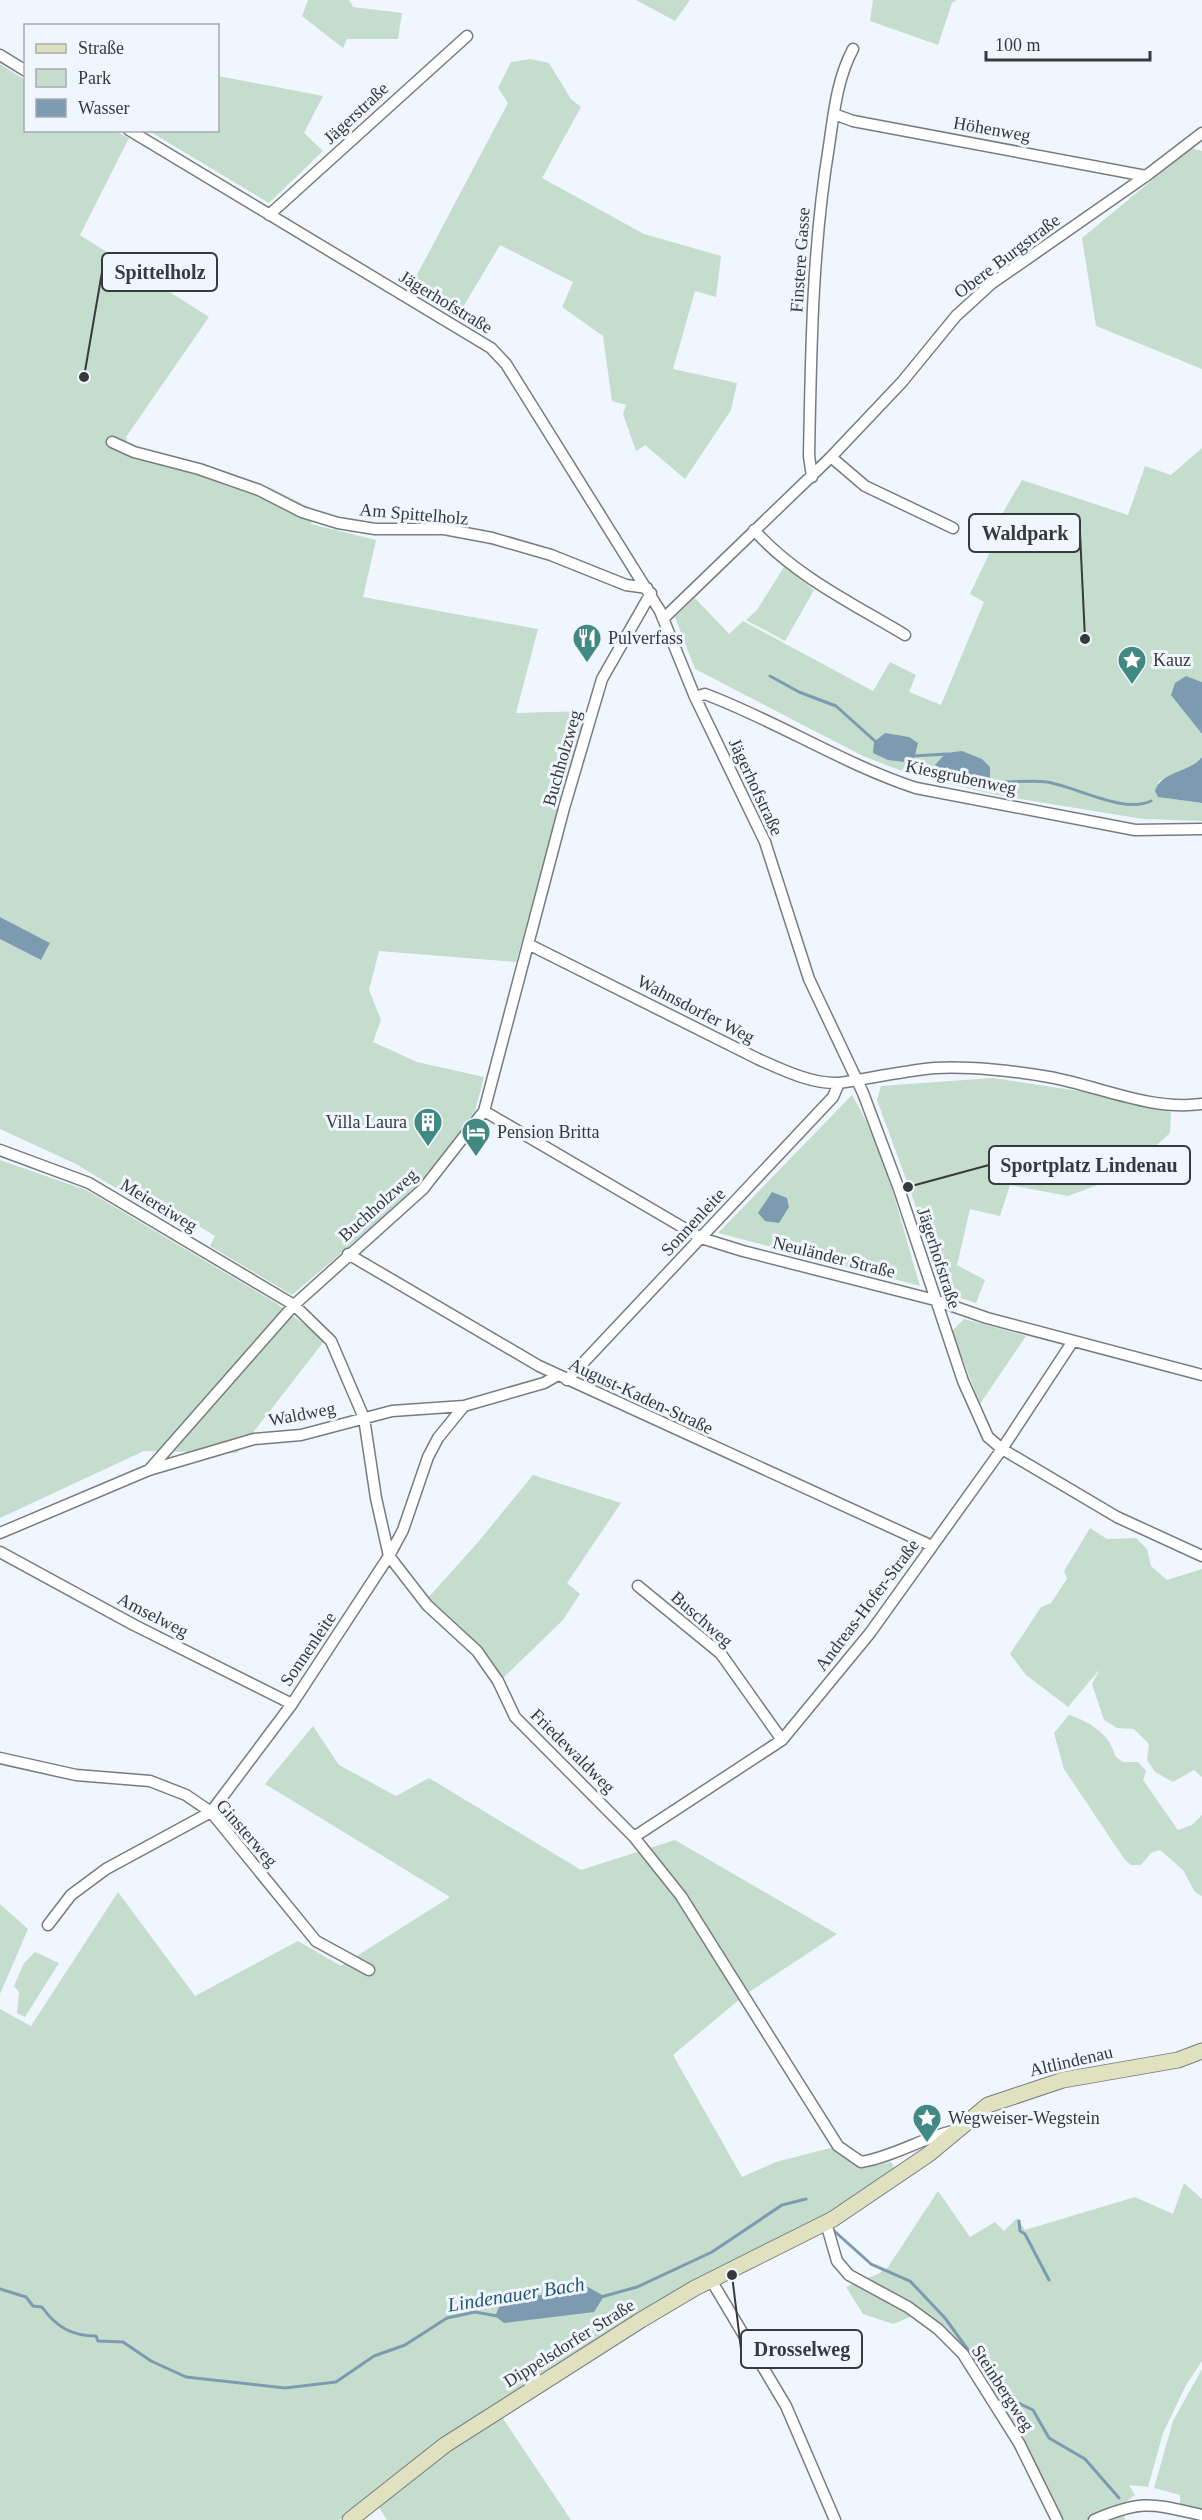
<svg xmlns="http://www.w3.org/2000/svg" width="1202" height="2520" font-family="'Times New Roman',serif">
  <style>
    .green { fill: #c5ddcc }
    .water { fill: #7d9bb0 }
    .lines { fill: none; stroke-linecap: round; stroke-linejoin: round }
    .stream { stroke: #7d9bb0; stroke-width: 3 }
    .street-casing { stroke: #767c82; stroke-width: 13 }
    .secondary-casing { stroke: #767c82; stroke-width: 17 }
    .street { stroke: #fff; stroke-width: 10 }
    .secondary { stroke: #dfe1bf; stroke-width: 15 }
    .labels { text-anchor: middle; dominant-baseline: central; stroke-width: 6; stroke-linejoin: round; paint-order: stroke }
    .street-label { font-size: 18px; fill: #373a3c; stroke: #f0f6fd }
    .poi-label { font-size: 18px; fill: #373a3c; stroke: #f0f6fd; text-anchor: start }
    .water-label { font-size: 20px; font-style: italic; fill: #245777; stroke: #f0f6fd }
    .leader { fill: none; stroke: #373a3c; stroke-width: 2 }
    .callout-dot { fill: #373a3c; stroke: #f0f6fd; stroke-width: 2 }
    .callout { fill: #f0f6fd; stroke: #373a3c; stroke-width: 2 }
    .callout-label { font-size: 20px; text-anchor: middle; font-weight: bold; fill: #373a3c }
  </style>
  <rect width="100%" height="100%" fill="#f0f6fd"/>
  <path class="green" d="M 308,0 L 349,0 L 353,7 L 402,13 L 398,39 L 347,39 L 343,48 L 302,16 Z
    M 636,0 L 690,0 L 675,21 Z
    M 873,0 L 957,0 L 952,3 L 938,45 L 870,21 Z
    M 530,59 L 549,63 L 571,99 L 581,107 L 542,178 L 644,234 L 721,256 L 716,297 L 695,291 L 673,369 L 737,383 L 731,410 L 685,479 L 645,445 L 636,451 L 623,414 L 626,405 L 612,401 L 603,336 L 562,307 L 573,282 L 500,245 L 457,317 L 410,288 L 508,103 L 498,88 L 511,62 Z
    M 0,64 L 25,80 L 26,130 L 115,131 L 129,138 L 80,235 L 209,317 L 126,437 L 128,444 L 269,487 L 313,509 L 311,524 L 376,540 L 363,597 L 538,629 L 516,713 L 587,711 L 516,962 L 379,951 L 369,990 L 381,1020 L 373,1042 L 417,1062 L 484,1077 L 475,1111 L 424,1182 L 292,1295 L 210,1246 L 215,1236 L 168,1207 L 162,1216 L 76,1164 L 0,1129 L 0,939 L 41,960 L 50,943 L 0,917 Z
    M 218,76 L 323,96 L 304,133 L 323,151 L 269,203 L 149,131 L 218,130 Z
    M 1191,148 L 1202,151 L 1202,369 L 1096,326 L 1082,238 Z
    M 1202,448 L 1202,682 L 1186,676 L 1182,708 L 1202,734 L 1202,757 C 1190,771 1172,772 1158,782 L 1159,797 L 1202,803 L 1202,821 L 1143,819 L 996,795 L 912,775 L 863,756 L 695,669 L 675,617 L 695,598 L 729,634 L 743,621 L 873,691 L 890,662 L 916,675 L 909,692 L 941,705 L 984,602 L 970,594 L 990,552 L 982,548 L 1022,480 L 1128,515 L 1145,466 L 1171,475 Z
    M 784,567 L 814,590 L 785,641 L 746,620 L 757,610 Z
    M 993,1078 L 1085,1092 L 1171,1112 L 1170,1133 L 1124,1175 L 1068,1196 L 1010,1185 L 1000,1216 L 970,1209 L 957,1265 L 985,1280 L 976,1303 L 941,1292 L 914,1201 L 877,1100 L 881,1086 Z
    M 852,1095 C 886,1152 901,1223 920,1286 L 718,1233 Z
    M 0,1160 L 86,1190 L 276,1303 L 325,1340 L 237,1453 L 144,1451 L 0,1518 Z
    M 964,1319 L 1026,1336 L 980,1404 L 952,1331 Z
    M 533,1475 L 621,1503 L 567,1583 L 580,1594 L 563,1620 L 502,1679 L 427,1599 L 479,1541 Z
    M 1090,1528 L 1107,1539 L 1136,1538 L 1147,1549 L 1151,1566 L 1167,1580 L 1202,1569 L 1202,1777 L 1194,1770 L 1173,1782 L 1155,1772 L 1147,1760 L 1149,1744 L 1134,1729 L 1117,1728 L 1104,1720 L 1092,1684 L 1100,1669 L 1068,1707 L 1026,1675 L 1010,1654 L 1041,1607 L 1051,1603 L 1067,1579 L 1064,1571 Z
    M 1069,1715 C 1089,1721 1111,1735 1115,1756 L 1123,1762 L 1138,1762 L 1146,1771 L 1143,1780 L 1178,1830 L 1192,1825 L 1202,1815 L 1202,1896 L 1195,1892 L 1183,1870 L 1160,1850 L 1151,1853 L 1141,1865 L 1131,1865 L 1125,1860 L 1064,1769 L 1054,1733 Z
    M 313,1726 L 339,1765 L 396,1796 L 429,1778 L 581,1870 L 675,1840 L 837,1934 L 746,1994 L 673,2055 L 742,2177 L 776,2162 L 838,2146 L 860,2166 L 891,2162 L 897,2172 L 830,2216 L 444,2443 L 339,2520 L 0,2520 L 0,2009 L 31,2026 L 118,1892 L 195,1996 L 298,1941 L 341,1966 L 450,1897 L 265,1784 Z
    M 0,1904 L 28,1929 L 0,1994 Z
    M 35,1952 L 59,1963 L 25,2017 L 17,2013 L 19,1992 L 14,1986 L 24,1963 Z
    M 1184,2183 L 1202,2199 L 1202,2361 L 1186,2385 L 1163,2433 L 1148,2487 L 1129,2485 L 1135,2495 L 1118,2508 L 1124,2515 L 1125,2520 L 1059,2520 L 965,2353 L 920,2313 L 893,2324 L 863,2314 L 846,2287 L 878,2274 L 888,2267 L 938,2191 L 970,2237 L 995,2222 L 1004,2231 L 1017,2218 L 1025,2230 L 1135,2197 L 1173,2214 Z
    M 1202,2369 L 1202,2512 L 1180,2507 L 1180,2495 L 1154,2488 L 1173,2421 Z
    M 500,2414 L 571,2520 L 387,2520 L 376,2503 Z"/>
  <path class="water" d="M 1186,676 L 1202,682 L 1202,734 L 1171,695 L 1175,683 Z
    M 885,733 L 909,737 L 918,743 L 913,763 L 888,760 L 873,753 L 874,742 Z
    M 962,751 L 982,759 L 990,767 L 990,781 C 967,784 950,783 935,765 L 946,753 Z
    M 1202,757 L 1202,803 L 1158,797 L 1155,791 C 1162,770 1188,774 1202,757 Z
    M 0,917 L 50,943 L 41,960 L 0,939 Z
    M 772,1192 L 787,1198 L 789,1207 L 779,1223 L 765,1221 L 758,1213 Z
    M 588,2287 L 604,2296 L 594,2312 L 504,2323 L 495,2316 L 500,2305 L 511,2300 Z"/>
  <g class="lines">
    <path class="stream" d="M 770,676 L 799,692 L 836,706 L 876,742
      M 913,756 L 947,754
      M 1004,782 C 1018,782 1033,780 1047,782 C 1077,787 1124,814 1151,801
      M 1019,2221 L 1020,2231 L 1025,2234 L 1049,2280
      M 832,2229 L 871,2264 L 910,2281 L 945,2318 L 971,2354 L 1014,2401 L 1033,2410 L 1049,2438 L 1085,2459 L 1119,2498
      M 0,2289 L 26,2297 L 33,2306 L 42,2307 C 56,2327 72,2336 96,2336 L 98,2341 L 123,2342 L 151,2361 L 186,2377 L 285,2388 L 336,2382 L 374,2356 L 405,2345 L 447,2318 L 475,2312 L 497,2316
      M 601,2297 L 637,2287 L 712,2252 L 782,2205 L 806,2199"/>
    <g class="street-casing">
      <path id="street" d="M 0,55 L 26,71
        M 834,114 L 853,121 L 1146,176
        M 129,130 L 491,348 L 506,364 L 660,611 L 695,697 L 765,842 L 809,979 L 863,1093 L 899,1189 L 963,1381 L 988,1437 L 1002,1449 L 1117,1517 L 1202,1556
        M 269,215 L 467,36
        M 112,442 L 134,452 L 199,469 L 259,490 L 302,512 L 338,523 L 375,529 L 444,529 L 492,538 L 551,555 L 626,585 L 647,588
        M 831,457 L 865,486 L 953,528
        M 812,477 L 809,456 C 811,352 812,249 829,146 C 834,112 837,79 853,49
        M 754,530 C 795,576 852,603 905,635
        M 663,619 L 831,457 L 902,382 L 956,316 L 991,284 L 1146,176 L 1202,133
        M 695,697 L 705,694 C 777,721 843,764 916,788 L 1135,830 L 1202,829
        M 528,944 L 758,1059 C 783,1070 811,1084 839,1083 C 871,1078 903,1071 935,1068 C 969,1066 1015,1071 1049,1077 C 1099,1086 1150,1111 1202,1104
        M 484,1111 L 701,1238 L 743,1251 L 935,1300 L 987,1318 L 1202,1375
        M 0,1150 L 89,1183 L 294,1305 L 331,1341 L 364,1418 L 376,1498 L 389,1556 L 427,1605 L 477,1651 L 498,1681 L 515,1717 L 634,1837 L 681,1896 L 838,2146 L 861,2162 C 896,2156 923,2137 957,2130
        M 348,1254 L 539,1366 L 932,1546
        M 567,1380 L 833,1097 L 839,1083
        M 149,1470 L 254,1439 L 301,1435 L 392,1411 L 464,1406
        M 0,1533 L 149,1470 L 294,1305 L 423,1189 L 484,1111 L 564,808 L 602,679 L 651,593
        M 0,1552 L 134,1625 L 292,1704
        M 638,1586 L 721,1654 L 782,1740
        M 0,1758 L 76,1775 L 150,1781 L 186,1795 L 211,1812 L 316,1941 L 369,1970
        M 634,1837 L 782,1740 L 870,1633 L 1002,1449 L 1073,1341
        M 48,1925 L 71,1895 L 106,1869 L 211,1812 L 292,1704 L 389,1556 L 403,1530 L 428,1457 L 438,1438 L 464,1406 L 544,1383 L 558,1375
        M 826,2223 L 837,2261 L 849,2275 L 908,2307 L 938,2329 L 963,2354 L 1019,2443 L 1057,2520
        M 711,2280 L 786,2406 L 835,2520
        M 1094,2520 C 1143,2499 1152,2504 1202,2515"/>
    </g>
    <g class="secondary-casing">
      <path id="secondary" d="M 350,2520 L 445,2445 L 641,2320 L 695,2288 L 833,2219 L 929,2154 L 988,2105 L 1063,2080 L 1178,2060 L 1202,2051"/>
    </g>
    <use href="#street" class="street"/>
    <use href="#secondary" class="secondary"/>
  </g>
  <defs>
    <g id="restaurant-pin" transform="scale(1.5)"><path d="M0 17L-7.5 6A9.5 9.5 0 1 1 7.5 6Z" fill="#428983" stroke="#f0f6fd"/><path d="M-5-6h1v4h1v-4h1v4h1v-4h1v5L-1.5 .5V6h-2V.5L-5-1ZM5-6V6H3V1.5H1.5Q1.5-4 5-6Z" fill="#fff"/></g>
    <g id="sight-pin" transform="scale(1.5)"><path d="M0 17L-7.5 6A9.5 9.5 0 1 1 7.5 6Z" fill="#428983" stroke="#f0f6fd"/><path d="M0-6L1.8-2.2L6-1.7L2.9 1.2L3.7 5.4L0 3.3L-3.7 5.4L-2.9 1.2L-6-1.7L-1.8-2.2Z" fill="#fff"/></g>
    <g id="building-pin" transform="scale(1.5)"><path d="M0 17L-7.5 6A9.5 9.5 0 1 1 7.5 6Z" fill="#428983" stroke="#f0f6fd"/><path d="M-4-6H4V6H1V3H-1V6H-4ZM-2.5-4.3h1.7v1.8h-1.7ZM.8-4.3h1.7v1.8H.8ZM-2.5-1h1.7V.8h-1.7ZM.8-1h1.7V.8H.8Z" fill="#fff"/></g>
    <g id="hotel-pin" transform="scale(1.5)"><path d="M0 17L-7.5 6A9.5 9.5 0 1 1 7.5 6Z" fill="#428983" stroke="#f0f6fd"/><path d="M-6-4.5h1.5V1H6V5H4.5V3h-9V5H-6ZM-4 0a1.8 1.8 0 1 1 3.6 0ZM.5 0V-2.5h3Q6-2.5 6 0Z" fill="#fff"/></g>
  </defs>
  <g fill-rule="evenodd">
    <use href="#restaurant-pin" x="587" y="638"/>
    <use href="#sight-pin" x="1132" y="660"/>
    <use href="#building-pin" x="428" y="1122"/>
    <use href="#hotel-pin" x="476" y="1132"/>
    <use href="#sight-pin" x="927" y="2118"/>
  </g>
  <g class="labels">
    <g class="street-label">
      <text transform="translate(356 113) rotate(-43)">Jägerstraße</text>
      <text transform="translate(992 129) rotate(10)">Höhenweg</text>
      <text transform="translate(1007 256) rotate(-37)">Obere Burgstraße</text>
      <text transform="translate(800 260) rotate(-86)">Finstere Gasse</text>
      <text transform="translate(446 302) rotate(31)">Jägerhofstraße</text>
      <text transform="translate(414 514) rotate(5)">Am Spittelholz</text>
      <text transform="translate(562 758) rotate(-74)">Buchholzweg</text>
      <text transform="translate(961 777) rotate(12)">Kiesgrubenweg</text>
      <text transform="translate(756 787) rotate(65)">Jägerhofstraße</text>
      <text transform="translate(696 1009) rotate(27)">Wahnsdorfer Weg</text>
      <text transform="translate(159 1205) rotate(31)">Meiereiweg</text>
      <text transform="translate(378 1205) rotate(-42)">Buchholzweg</text>
      <text transform="translate(693 1222) rotate(-47)">Sonnenleite</text>
      <text transform="translate(834 1257) rotate(14)">Neuländer Straße</text>
      <text transform="translate(939 1258) rotate(72)">Jägerhofstraße</text>
      <text transform="translate(641 1396) rotate(25)">August-Kaden-Straße</text>
      <text transform="translate(302 1414) rotate(-11)">Waldweg</text>
      <text transform="translate(867 1605) rotate(-53)">Andreas-Hofer-Straße</text>
      <text transform="translate(153 1615) rotate(27)">Amselweg</text>
      <text transform="translate(702 1619) rotate(41)">Buschweg</text>
      <text transform="translate(308 1649) rotate(-56)">Sonnenleite</text>
      <text transform="translate(573 1751) rotate(45)">Friedewaldweg</text>
      <text transform="translate(247 1833) rotate(49)">Ginsterweg</text>
      <text transform="translate(1071 2061) rotate(-13)">Altlindenau</text>
      <text transform="translate(569 2343) rotate(-32)">Dippelsdorfer Straße</text>
      <text transform="translate(1003 2388) rotate(57)">Steinbergweg</text>
    </g>
    <g class="poi-label">
      <text x="608" y="638">Pulverfass</text>
      <text x="1153" y="660">Kauz</text>
      <text x="407" y="1122" text-anchor="end">Villa Laura</text>
      <text x="497" y="1132">Pension Britta</text>
      <text x="948" y="2118">Wegweiser-Wegstein</text>
    </g>
    <g class="water-label">
      <text transform="translate(516 2294) rotate(-9)">Lindenauer Bach</text>
    </g>
  </g>
  <path class="leader" d="M84 377L102 272M1085 639L1080 533M908 1187L989 1165M732 2275L741 2349"/>
  <g class="callout-dot">
    <circle cx="84" cy="377" r="6"/>
    <circle cx="1085" cy="639" r="6"/>
    <circle cx="908" cy="1187" r="6"/>
    <circle cx="732" cy="2275" r="6"/>
  </g>
  <g class="callout">
    <rect x="102" y="253" width="115" height="38" rx="6"/>
    <rect x="969" y="514" width="111" height="38" rx="6"/>
    <rect x="989" y="1146" width="201" height="38" rx="6"/>
    <rect x="741" y="2330" width="121" height="38" rx="6"/>
  </g>
  <g class="callout-label">
    <text x="160" y="279">Spittelholz</text>
    <text x="1025" y="540">Waldpark</text>
    <text x="1089" y="1172">Sportplatz Lindenau</text>
    <text x="802" y="2356">Drosselweg</text>
  </g>
  <rect x="24" y="24" width="195" height="108" fill="#f0f6fd" stroke="#a6abb0" stroke-width="1.5"/>
  <rect x="36" y="44" width="30" height="9" fill="#dfe1bf" stroke="#a6abb0" stroke-width="1.5"/>
  <text x="78" y="54" font-size="18" fill="#373a3c">Straße</text>
  <rect x="36" y="69" width="30" height="18" fill="#c5ddcc" stroke="#a6abb0" stroke-width="1.5"/>
  <text x="78" y="84" font-size="18" fill="#373a3c">Park</text>
  <rect x="36" y="99" width="30" height="18" fill="#7d9bb0" stroke="#a6abb0" stroke-width="1.5"/>
  <text x="78" y="114" font-size="18" fill="#373a3c">Wasser</text>
  <path d="M986 51v9h164v-9" fill="none" stroke="#373a3c" stroke-width="3"/>
  <text x="995" y="51" font-size="18" fill="#373a3c" stroke="#f0f6fd" stroke-width="4.5" paint-order="stroke">100 m</text>
</svg>
